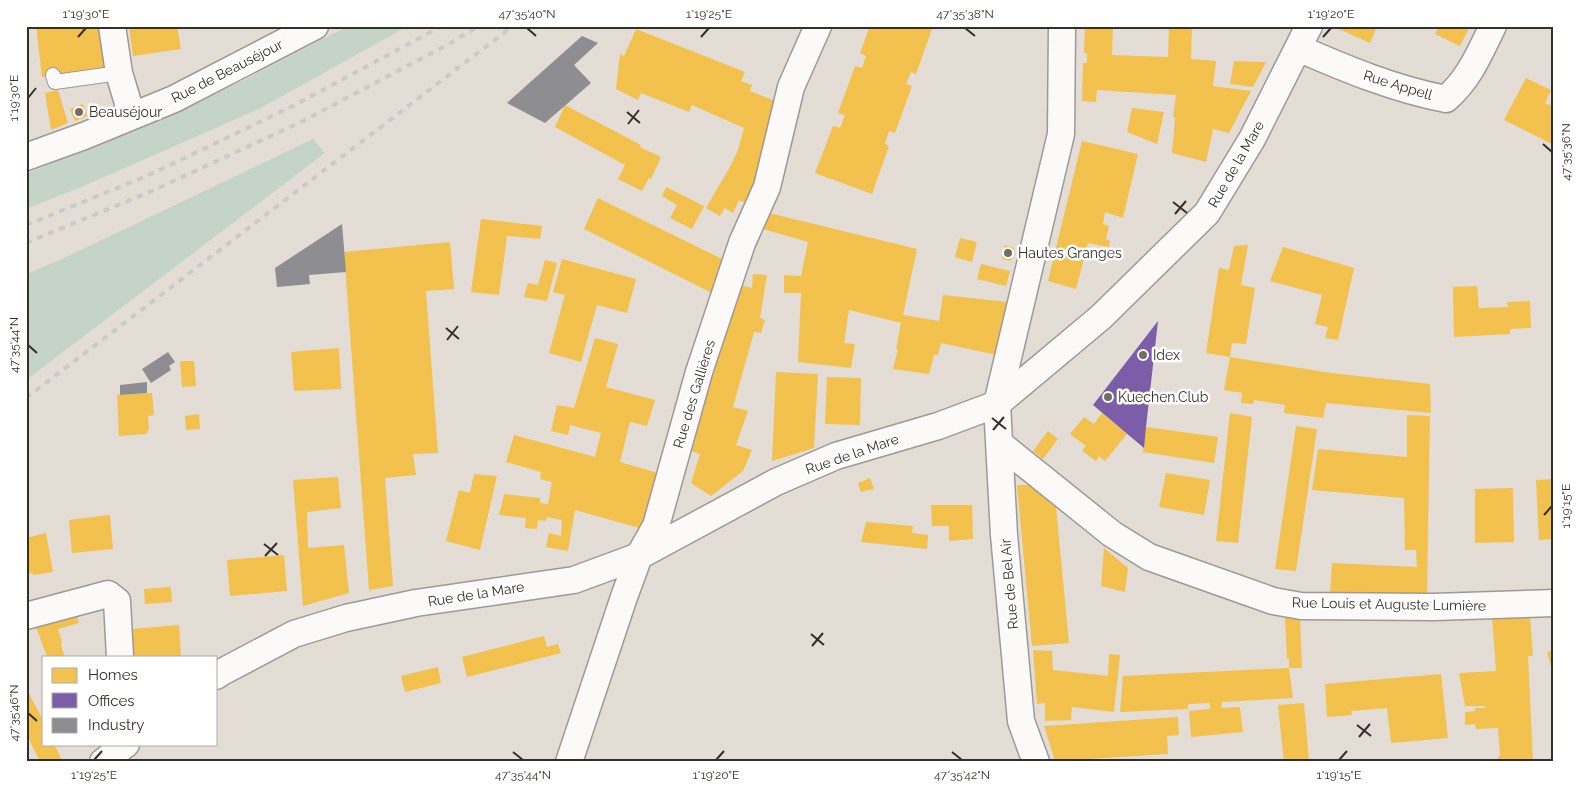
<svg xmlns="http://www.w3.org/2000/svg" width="1580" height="788" font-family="Raleway,sans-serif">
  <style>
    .green { fill: #c4d5c7 }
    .homes { fill: #f2c14e }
    .offices { fill: #7b5ea7 }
    .industry { fill: #8d8d92 }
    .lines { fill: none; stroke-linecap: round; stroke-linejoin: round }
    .lane-casing { stroke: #9e9994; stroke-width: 16 }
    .street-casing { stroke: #9e9994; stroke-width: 29 }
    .lane { stroke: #fbfaf9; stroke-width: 14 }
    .street { stroke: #fbfaf9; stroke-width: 26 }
    .rail { stroke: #cccac8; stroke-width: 4; stroke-dasharray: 6 6; stroke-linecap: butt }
    .ticks { fill: none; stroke: #342f2a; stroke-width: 2 }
    .poi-dot { fill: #726c66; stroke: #fff; stroke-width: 2 }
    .labels { text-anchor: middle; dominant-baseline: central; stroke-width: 5; stroke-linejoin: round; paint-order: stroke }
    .street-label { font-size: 14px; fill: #342f2a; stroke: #fff }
    .poi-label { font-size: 14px; fill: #342f2a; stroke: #fff; text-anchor: start }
    .neatline { fill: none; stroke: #342f2a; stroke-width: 2 }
    .ticks-label { font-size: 12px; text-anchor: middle; fill: #342f2a }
  </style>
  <rect width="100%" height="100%" fill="#e4ddd6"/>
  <path class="green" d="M 348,26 L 408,26 L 259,109 L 86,185 L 26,209 L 26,174 L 240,82 Z
    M 313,139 L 325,153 L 26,380 L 26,274 L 62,259 Z"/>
  <path class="homes" d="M 36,26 L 101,26 L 106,68 L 42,77 Z
    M 129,26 L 177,26 L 181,49 L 133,56 Z
    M 870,26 L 933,26 L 916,74 L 911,72 L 906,84 L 912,86 L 895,133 L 889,131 L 885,144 L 889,146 L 872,194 L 815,173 L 833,126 L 840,128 L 845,115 L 838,113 L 855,66 L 862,68 L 866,56 L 860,53 Z
    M 1085,26 L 1113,26 L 1112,55 L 1168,57 L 1169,26 L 1192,26 L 1191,59 L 1216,61 L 1213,86 L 1251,91 L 1229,133 L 1213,129 L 1206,162 L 1172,153 L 1175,118 L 1173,117 L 1176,95 L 1097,90 L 1096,102 L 1082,101 L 1083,63 L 1087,63 L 1087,53 L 1084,53 Z
    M 1332,26 L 1377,26 L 1370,43 Z
    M 1439,26 L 1470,26 L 1460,46 L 1435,34 Z
    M 636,29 L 745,72 L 741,81 L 752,85 L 750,91 L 778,102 L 751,206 L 739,200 L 733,213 L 725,208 L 720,216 L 706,208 L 731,165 L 738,150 L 744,128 L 692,105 L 689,112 L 641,93 L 638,100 L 616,89 L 620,54 L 624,56 Z
    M 1234,61 L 1266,62 L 1253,87 L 1230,84 Z
    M 1526,78 L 1551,90 L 1545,103 L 1554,107 L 1554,145 L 1504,120 Z
    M 58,90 L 68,123 L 51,130 L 45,93 Z
    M 83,104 L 87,116 L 75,121 L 70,109 Z
    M 565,105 L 641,145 L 640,147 L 661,157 L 651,179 L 649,178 L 642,191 L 618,179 L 625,165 L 555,127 Z
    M 1132,108 L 1164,112 L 1157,144 L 1127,132 Z
    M 1082,141 L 1138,154 L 1123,218 L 1105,212 L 1103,224 L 1109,226 L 1106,239 L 1110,241 L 1109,247 L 1088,243 L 1076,289 L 1048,281 Z
    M 666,187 L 704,206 L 692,229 L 670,218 L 677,205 L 662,196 Z
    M 598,198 L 728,262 L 714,294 L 584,229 Z
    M 769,213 L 917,249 L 903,315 L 939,321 L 943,295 L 1008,302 L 997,355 L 941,343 L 938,355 L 934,355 L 929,374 L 893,369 L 898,349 L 896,349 L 901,323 L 849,310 L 844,343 L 855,344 L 851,368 L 798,362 L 801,293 L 784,293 L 784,275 L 801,276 L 808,242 L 763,229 Z
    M 481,219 L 542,226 L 540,239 L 507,236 L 499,295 L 471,292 Z
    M 960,238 L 977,242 L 972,262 L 955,257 Z
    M 450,242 L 454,289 L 426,291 L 438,453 L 413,454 L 416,475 L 385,478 L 393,586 L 369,590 L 344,252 Z
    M 1005,245 L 1014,248 L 1011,261 L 1002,259 Z
    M 1248,245 L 1241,285 L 1255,288 L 1246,344 L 1232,343 L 1230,357 L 1206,353 L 1219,268 L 1229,270 L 1234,246 Z
    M 1283,247 L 1354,268 L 1338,340 L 1325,338 L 1328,327 L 1315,324 L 1322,295 L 1270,281 Z
    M 562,259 L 636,279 L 627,313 L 597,305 L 581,362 L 549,353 L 565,295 L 553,292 Z
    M 545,260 L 557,263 L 547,301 L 524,297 L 528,283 L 538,285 Z
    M 981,264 L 1010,271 L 1006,286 L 977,279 Z
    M 753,274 L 767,275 L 760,318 L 765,320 L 761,333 L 754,332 L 733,407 L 748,411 L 736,445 L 752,450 L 743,471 L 711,496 L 691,483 L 700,454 L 691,451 L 710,378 L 739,285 L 752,288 Z
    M 1477,286 L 1479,308 L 1508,307 L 1507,302 L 1530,301 L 1531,328 L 1510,329 L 1510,334 L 1454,337 L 1453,287 Z
    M 595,338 L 618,344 L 606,387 L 655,400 L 647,426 L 630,422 L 620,462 L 661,474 L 643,529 L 575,510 L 568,551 L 546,547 L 549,533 L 561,536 L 562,520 L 547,517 L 546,521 L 538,520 L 537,529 L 525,528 L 526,518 L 499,515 L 504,494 L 540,498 L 540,503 L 548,504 L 552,482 L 540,479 L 541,472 L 506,462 L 514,435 L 595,457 L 601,433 L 570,425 L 568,435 L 551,431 L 557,405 L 574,408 Z
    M 339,348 L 341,389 L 294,391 L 291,352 Z
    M 1230,357 L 1331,373 L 1430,384 L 1431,413 L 1326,403 L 1323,418 L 1284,413 L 1285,405 L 1254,400 L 1253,404 L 1241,403 L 1242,393 L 1224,390 Z
    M 180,361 L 194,361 L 196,386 L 182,387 Z
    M 776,372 L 818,374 L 814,448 L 772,461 Z
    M 827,377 L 861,378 L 860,425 L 825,424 Z
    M 152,393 L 154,415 L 148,416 L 149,429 L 146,434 L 119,436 L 117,395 Z
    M 1102,413 L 1127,434 L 1105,461 L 1099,456 L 1096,461 L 1082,451 L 1086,446 L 1070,434 L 1084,417 L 1094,424 Z
    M 1230,413 L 1252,417 L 1238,543 L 1216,541 Z
    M 199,414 L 200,429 L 186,430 L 185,416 Z
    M 1407,415 L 1430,416 L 1427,596 L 1330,596 L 1332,563 L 1417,567 L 1416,550 L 1405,550 L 1404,498 L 1312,490 L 1318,449 L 1407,457 Z
    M 1296,426 L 1317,429 L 1296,571 L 1275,569 Z
    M 1146,427 L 1218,437 L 1214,463 L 1143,452 Z
    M 1048,431 L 1058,439 L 1043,459 L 1033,451 Z
    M 1166,473 L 1210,480 L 1204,515 L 1159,507 Z
    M 474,474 L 497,476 L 480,550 L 446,541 L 459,490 L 470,493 Z
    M 338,477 L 341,508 L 307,512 L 308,548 L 344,545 L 349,593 L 303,606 L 293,480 Z
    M 870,478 L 874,489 L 861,492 L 858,483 Z
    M 1554,479 L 1554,539 L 1539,540 L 1536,480 Z
    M 1017,485 L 1029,485 L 1056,507 L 1069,643 L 1032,646 Z
    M 1513,488 L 1514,542 L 1475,543 L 1475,489 Z
    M 931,505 L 972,505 L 973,539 L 949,541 L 949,526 L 932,526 Z
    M 110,515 L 113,549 L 72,553 L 69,520 Z
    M 866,522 L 913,526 L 912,533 L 928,535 L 927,549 L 861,542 Z
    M 46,533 L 53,572 L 33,575 L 32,573 L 26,574 L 26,538 Z
    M 1104,548 L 1128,568 L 1125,592 L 1101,586 Z
    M 284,555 L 287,591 L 230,596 L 227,560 Z
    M 171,587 L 172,602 L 145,604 L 144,589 Z
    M 76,613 L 79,623 L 58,629 L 62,641 L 61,646 L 65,657 L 47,657 L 35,624 Z
    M 1492,616 L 1530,616 L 1533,656 L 1528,656 L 1533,762 L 1498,762 L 1498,757 L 1500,755 L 1498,728 L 1476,729 L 1475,724 L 1465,725 L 1465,712 L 1475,711 L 1475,708 L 1485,708 L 1485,706 L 1465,706 L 1459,673 L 1496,671 Z
    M 1285,618 L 1300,618 L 1302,668 L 1289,668 L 1293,698 L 1222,702 L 1221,708 L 1240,707 L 1243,732 L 1191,737 L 1189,711 L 1210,709 L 1210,703 L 1188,704 L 1188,709 L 1120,712 L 1123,676 L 1289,668 L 1289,658 L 1287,659 Z
    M 179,625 L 181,657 L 133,657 L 132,629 Z
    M 544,636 L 547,647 L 558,644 L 561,653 L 467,677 L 462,657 Z
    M 1033,650 L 1052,651 L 1053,670 L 1108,676 L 1109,654 L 1120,655 L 1114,712 L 1072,707 L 1071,720 L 1045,721 L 1045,703 L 1037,704 Z
    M 1554,651 L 1554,673 L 1553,673 L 1547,652 Z
    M 438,667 L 441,683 L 405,692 L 401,676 Z
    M 1441,674 L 1448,738 L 1391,743 L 1387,708 L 1351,711 L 1352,715 L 1327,717 L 1325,684 Z
    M 26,688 L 44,722 L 44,744 L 54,744 L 63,762 L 40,762 L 26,733 Z
    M 1304,703 L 1309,762 L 1284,762 L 1278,705 Z
    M 1178,717 L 1179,735 L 1167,736 L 1168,754 L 1055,761 L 1044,726 Z"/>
  <path class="offices" d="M 1158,321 L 1146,427 L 1144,448 L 1093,405 Z"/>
  <path class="industry" d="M 582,36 L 598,43 L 574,65 L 591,83 L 545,123 L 507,103 Z
    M 342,224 L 346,272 L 309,275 L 310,284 L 277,287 L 275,268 Z
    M 168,352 L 175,362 L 169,366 L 171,370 L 151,383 L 142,369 Z
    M 147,382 L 147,393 L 120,395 L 120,385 Z"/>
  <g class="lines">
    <g class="lane-casing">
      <path id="lane" d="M 53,75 L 55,82 L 119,73"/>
    </g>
    <g class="street-casing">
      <path id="street" d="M 112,26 L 119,73 L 128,103 L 130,117
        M 1298,48 C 1346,69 1394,89 1446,99 C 1470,78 1479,54 1493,26
        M 26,157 L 84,136 L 174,99 L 315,26
        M 1000,444 L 1112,534 L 1149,557 L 1273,601 L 1301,606 L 1434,607 L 1554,603
        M 26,616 L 108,594 L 117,601 L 120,657
        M 216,676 L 222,672 L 294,634 L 346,618 L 416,603 L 574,580 L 639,556 L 776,482 L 836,456 L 938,426 L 997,404 L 1101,317 L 1207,213 L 1252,139 L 1309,26
        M 103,762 L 126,744
        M 569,762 L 624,597 L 639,556 L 656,526 L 699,372 L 742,243 L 767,187 L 791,87 L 818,26
        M 1036,762 L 1021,721 L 1004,535 L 997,404 L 1061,134 L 1062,26"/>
    </g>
    <use href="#lane" class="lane"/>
    <use href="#street" class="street"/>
    <path class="rail" d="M 26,225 L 147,176 L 293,106 L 442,26
      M 26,243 L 152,191 L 303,121 L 447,45 L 479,26
      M 26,398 L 513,26"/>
  </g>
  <path class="ticks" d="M 527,28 L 536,36M 965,28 L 975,36M 78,37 L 86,28M 701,37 L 709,28M 1323,37 L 1331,28M 28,98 L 36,88M 627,112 L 640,123M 628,124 L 639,110M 1543,144 L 1552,152M 1173,202 L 1187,213M 1175,214 L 1186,201M 446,328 L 459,339M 447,340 L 458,326M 28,345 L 37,353M 992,418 L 1006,429M 993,430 L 1004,417M 1544,515 L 1552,506M 264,544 L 278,555M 265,556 L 277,543M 811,634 L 824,645M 812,646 L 823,633M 28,713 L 37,721M 1357,725 L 1371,736M 1359,737 L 1370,724M 513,752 L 523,760M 952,752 L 962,760M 94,760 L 102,751M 716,760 L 724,751M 1339,760 L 1347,751"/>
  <g class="poi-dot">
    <circle cx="79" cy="112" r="5"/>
    <circle cx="1008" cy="253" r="5"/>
    <circle cx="1143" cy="355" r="5"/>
    <circle cx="1108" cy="397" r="5"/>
  </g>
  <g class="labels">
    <g class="street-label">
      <text transform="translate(227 71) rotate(-27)">Rue de Beauséjour</text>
      <text transform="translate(1398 85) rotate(17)">Rue Appell</text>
      <text transform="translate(1236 164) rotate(-60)">Rue de la Mare</text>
      <text transform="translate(694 394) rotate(-73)">Rue des Gallières</text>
      <text transform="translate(852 454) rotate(-19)">Rue de la Mare</text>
      <text transform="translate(1009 584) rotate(-95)">Rue de Bel Air</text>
      <text transform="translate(476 594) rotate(-9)">Rue de la Mare</text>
      <text transform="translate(1389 604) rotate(1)">Rue Louis et Auguste Lumière</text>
    </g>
    <g class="poi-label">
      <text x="89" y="112">Beauséjour</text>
      <text x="1018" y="253">Hautes Granges</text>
      <text x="1153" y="355">Idex</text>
      <text x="1118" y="397">Kuechen.Club</text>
    </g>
  </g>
  <rect width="1580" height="788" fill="none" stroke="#ffffff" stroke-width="55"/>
  <rect x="42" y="656" width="175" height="90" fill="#ffffff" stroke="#aeacaa"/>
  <rect x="52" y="668" width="25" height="15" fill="#f2c14e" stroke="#aeacaa"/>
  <text x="88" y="680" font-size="15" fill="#342f2a">Homes</text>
  <rect x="52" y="693" width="25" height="15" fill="#7b5ea7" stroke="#aeacaa"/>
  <text x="88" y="706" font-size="15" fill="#342f2a">Offices</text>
  <rect x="52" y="718" width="25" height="15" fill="#8d8d92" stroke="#aeacaa"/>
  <text x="88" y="730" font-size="15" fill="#342f2a">Industry</text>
  <rect x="28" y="28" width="1524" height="732" class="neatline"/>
  <g class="ticks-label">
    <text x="86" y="18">1°19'30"E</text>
    <text x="527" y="18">47°35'40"N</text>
    <text x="709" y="18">1°19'25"E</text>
    <text x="965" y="18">47°35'38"N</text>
    <text x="1331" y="18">1°19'20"E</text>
    <text transform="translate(14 98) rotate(-90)" y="4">1°19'30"E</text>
    <text transform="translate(1566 152) rotate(-90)" y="4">47°35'36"N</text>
    <text transform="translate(14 345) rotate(-90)" y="4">47°35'44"N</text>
    <text transform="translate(1566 506) rotate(-90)" y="4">1°19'15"E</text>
    <text transform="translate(14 713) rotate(-90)" y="4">47°35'46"N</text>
    <text x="94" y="779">1°19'25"E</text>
    <text x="523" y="779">47°35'44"N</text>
    <text x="716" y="779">1°19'20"E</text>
    <text x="962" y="779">47°35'42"N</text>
    <text x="1339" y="779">1°19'15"E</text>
  </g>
</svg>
